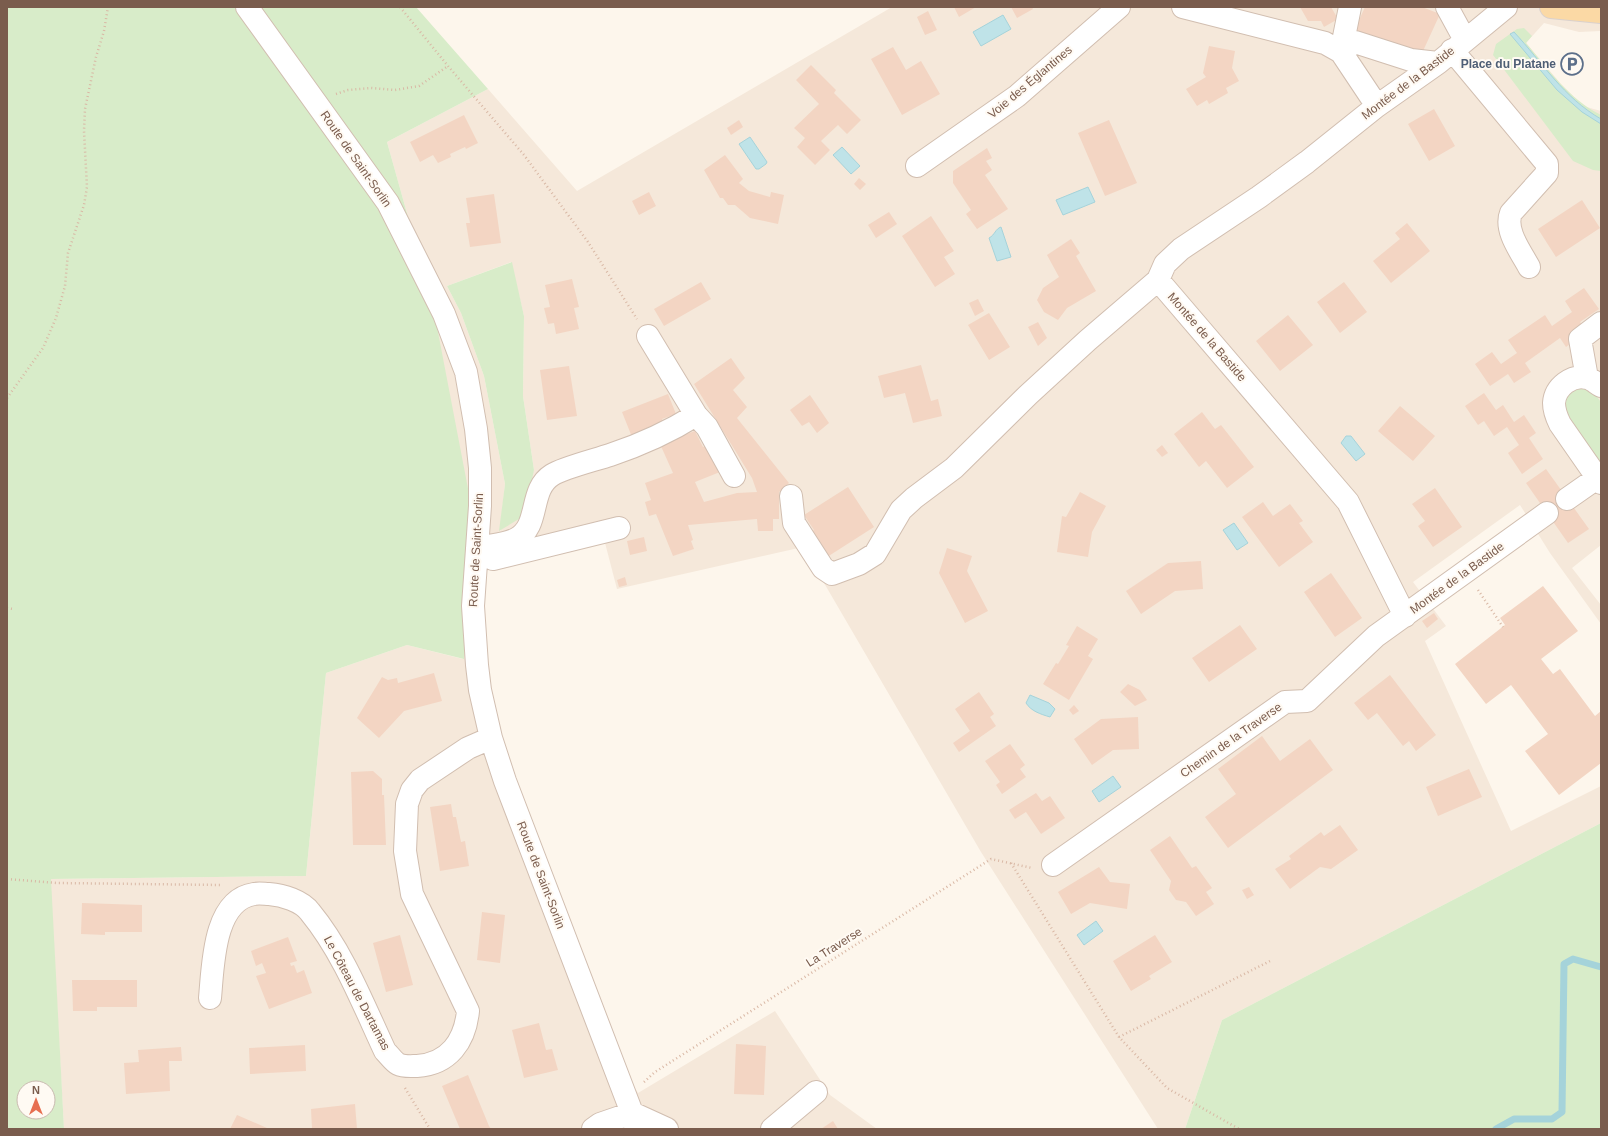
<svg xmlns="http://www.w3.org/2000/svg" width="1608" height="1136" font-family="Helvetica,sans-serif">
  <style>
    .residential { fill: #f5e8da; fill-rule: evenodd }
    .green { fill: #d8ecc9; fill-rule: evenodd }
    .water { fill: #bfe3e8; stroke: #a5d3da }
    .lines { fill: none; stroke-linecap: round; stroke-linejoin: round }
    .stream { stroke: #a5d3da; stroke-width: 7 }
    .building { fill: #f3d5c3 }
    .minor-casing { stroke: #d1beb0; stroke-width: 24 }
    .major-casing { stroke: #dad1cd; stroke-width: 24 }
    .path { stroke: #d9b8a5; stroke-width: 2.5; stroke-dasharray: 1 3; stroke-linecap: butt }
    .minor { stroke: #fff; stroke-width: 22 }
    .major { stroke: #fbd9a5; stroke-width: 22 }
    .labels { text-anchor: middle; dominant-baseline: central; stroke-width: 4; stroke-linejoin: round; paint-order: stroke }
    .service-label { font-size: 12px; font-weight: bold; fill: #4e5e75; stroke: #fffaf3; text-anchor: end }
    .street-label { font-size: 12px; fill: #7a5c4d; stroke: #fffaf3 }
  </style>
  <rect width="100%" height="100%" fill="#fdf6ec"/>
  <path class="residential" d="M 892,7 L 1601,7 L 1601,31 L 1579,32 L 1544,23 L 1526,43 L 1561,84 L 1583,106 L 1601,111 L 1601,402 L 1592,390 L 1601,466 L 1601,545 L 1572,568 L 1601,605 L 1601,624 L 1550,553 L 1520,505 L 1413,582 L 1446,626 L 1425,641 L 1511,831 L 1601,786 L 1601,823 L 1222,1020 L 1185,1129 L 1158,1129 L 981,852 L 803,547 L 617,589 L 604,539 L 482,572 L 482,642 L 501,746 L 631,1082 L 638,1093 L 775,1011 L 830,1095 L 877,1129 L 64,1129 L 50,879 L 306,876 L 326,673 L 407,645 L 463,659 L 433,306 L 387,142 L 488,89 L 577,191 ZM 511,262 L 524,316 L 523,396 L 534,470 L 500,531 L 505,484 L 484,376 L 461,313 L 447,286 Z"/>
  <path class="green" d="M 7,7 L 416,7 L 488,89 L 387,142 L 433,306 L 470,499 L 464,659 L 407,645 L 326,673 L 306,876 L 51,879 L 64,1129 L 7,1129 ZM 24,1088 L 48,1088 L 48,1112 L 24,1112 Z
    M 1524,28 L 1532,36 L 1526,43 C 1549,70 1569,99 1601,115 L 1601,171 L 1593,170 L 1573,161 L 1493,55 L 1496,44 L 1517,29 Z
    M 512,262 L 524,316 L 523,396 L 534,470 L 524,516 L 499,531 L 505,484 L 484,376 L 461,313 L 447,286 Z
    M 1577,387 L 1592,390 L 1601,402 L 1601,466 L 1562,412 L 1567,392 Z
    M 1601,823 L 1601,1129 L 1185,1129 L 1222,1020 Z"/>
  <path class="water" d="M 1003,15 L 1011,29 L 981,46 L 973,32 Z
    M 1514,32 C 1542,62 1564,98 1601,119 L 1601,124 L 1582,112 L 1557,90 L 1510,34 Z
    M 750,137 L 767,162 L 766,164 L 759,169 L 756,169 L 739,144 Z
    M 842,147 L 860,166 L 851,174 L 833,155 Z
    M 1088,187 L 1095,202 L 1063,215 L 1056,200 Z
    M 1001,227 L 1011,257 L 997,261 L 989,238 C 995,235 995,229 1001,227 Z
    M 1346,436 L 1351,436 L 1365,454 L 1356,461 L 1341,443 Z
    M 1234,523 L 1248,543 L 1237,550 L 1223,530 Z
    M 1030,695 L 1049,703 L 1055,709 L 1050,717 C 1040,714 1031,711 1026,703 Z
    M 1113,776 L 1121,787 L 1099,802 L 1092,791 Z
    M 1096,921 L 1103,931 L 1084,945 L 1077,935 Z"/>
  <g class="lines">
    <path class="stream" d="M 1496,1129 L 1514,1119 L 1552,1119 L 1562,1112 L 1564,964 L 1573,959 L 1601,967"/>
  </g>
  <path class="building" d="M 954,7 L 976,7 L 959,17 Z
    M 1011,7 L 1032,7 L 1033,9 L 1017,18 Z
    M 1300,7 L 1331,7 L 1338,19 L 1324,27 L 1321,21 L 1308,21 Z
    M 1365,7 L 1422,7 L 1440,14 L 1423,51 L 1356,34 L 1355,29 Z
    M 928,11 L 937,30 L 925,35 L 917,17 Z
    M 1209,46 L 1235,51 L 1232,68 L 1239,81 L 1226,88 L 1228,93 L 1209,104 L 1207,100 L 1197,106 L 1186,89 L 1206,77 L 1203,73 Z
    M 893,47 L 906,70 L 921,61 L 940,94 L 902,115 L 871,59 Z
    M 811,65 L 836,90 L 834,93 L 861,120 L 847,134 L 838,125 L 821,141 L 830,150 L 815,165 L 797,147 L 805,138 L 794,128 L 819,104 L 796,80 Z
    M 1434,109 L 1455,146 L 1429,161 L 1408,124 Z
    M 464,115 L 478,143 L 466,149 L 465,147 L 450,154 L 451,157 L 438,163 L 433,155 L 420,162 L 410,142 Z
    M 739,120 L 743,127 L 731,135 L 727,128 Z
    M 1109,120 L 1137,183 L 1105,196 L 1078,133 Z
    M 987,148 L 992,158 L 986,161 L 992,170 L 985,175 L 1008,209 L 977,229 L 966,214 L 971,210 L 953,183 L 953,171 Z
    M 725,155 L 743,179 L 739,183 L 749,191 L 770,197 L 771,192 L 784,195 L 778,224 L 750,218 L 735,205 L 728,205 L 723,198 L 720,198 L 704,170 Z
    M 859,178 L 866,184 L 860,190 L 854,184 Z
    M 649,192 L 656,206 L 639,215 L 632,201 Z
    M 494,194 L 501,243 L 470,247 L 466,223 L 470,223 L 466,198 Z
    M 1582,200 L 1600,228 L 1556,257 L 1538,229 Z
    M 889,212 L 897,224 L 876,238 L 868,225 Z
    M 931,216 L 954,251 L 944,257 L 955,274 L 935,287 L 902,236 Z
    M 1407,223 L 1430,251 L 1391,283 L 1373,261 L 1400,239 L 1395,233 Z
    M 1071,239 L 1080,253 L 1076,256 L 1096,291 L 1067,308 L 1058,320 L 1044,312 L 1037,300 L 1043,288 L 1059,277 L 1047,255 Z
    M 572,279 L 579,307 L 574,308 L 579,329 L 556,334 L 554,323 L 548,324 L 544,308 L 550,307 L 545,285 Z
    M 701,282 L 711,299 L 664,326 L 654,309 Z
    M 1344,282 L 1367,312 L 1340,333 L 1317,302 Z
    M 1584,288 L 1599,309 L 1580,322 L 1587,332 L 1566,347 L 1560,338 L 1525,363 L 1531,372 L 1514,383 L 1508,374 L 1490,386 L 1475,364 L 1492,352 L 1501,364 L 1517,353 L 1508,340 L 1545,315 L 1552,326 L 1572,312 L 1565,301 Z
    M 978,299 L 984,311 L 975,316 L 969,303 Z
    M 989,313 L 1010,347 L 989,360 L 968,325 Z
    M 1288,315 L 1313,345 L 1280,371 L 1256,341 Z
    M 1038,322 L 1047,338 L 1038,346 L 1028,327 Z
    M 731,358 L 745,378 L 733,390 L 747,407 L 737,418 L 789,483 L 779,492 L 779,519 L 773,519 L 773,531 L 758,531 L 757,519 L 688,525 L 693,540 L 691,541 L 694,549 L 673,556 L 656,514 L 649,516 L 645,502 L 651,500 L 645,483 L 673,473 L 660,444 L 695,431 L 703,447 L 709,445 L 720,472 L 695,482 L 704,502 L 737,493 L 757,492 L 752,478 L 694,384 Z
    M 921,365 L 931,401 L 938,399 L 942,416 L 913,423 L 905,393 L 884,398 L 878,376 Z
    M 569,366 L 577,416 L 547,420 L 540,370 Z
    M 1484,393 L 1496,410 L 1503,405 L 1514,422 L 1524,415 L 1536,433 L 1529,438 L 1543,459 L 1522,474 L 1508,453 L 1519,445 L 1507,427 L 1494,436 L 1484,421 L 1478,425 L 1465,406 Z
    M 668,394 L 676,414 L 662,419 L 663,421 L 653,426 L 654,429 L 632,437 L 622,412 Z
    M 810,395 L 829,423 L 817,433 L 809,422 L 802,426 L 790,410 Z
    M 1400,406 L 1435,436 L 1413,461 L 1378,431 Z
    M 1202,412 L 1215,429 L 1221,425 L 1254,467 L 1227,488 L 1206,461 L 1199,467 L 1174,434 Z
    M 1162,445 L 1168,453 L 1162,457 L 1156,450 Z
    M 1546,469 L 1589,529 L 1568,543 L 1526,483 Z
    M 848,487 L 874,527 L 824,559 L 808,534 L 814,530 L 804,515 Z
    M 1435,488 L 1462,527 L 1433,547 L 1418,526 L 1425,521 L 1412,504 Z
    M 1080,492 L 1106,506 L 1092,532 L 1088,557 L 1057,552 L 1062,516 L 1066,517 Z
    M 1263,502 L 1273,516 L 1290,504 L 1303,521 L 1299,523 L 1313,542 L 1279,567 L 1242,517 Z
    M 644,537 L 647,551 L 630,555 L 627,541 Z
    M 947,548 L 972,556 L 967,571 L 988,611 L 965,623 L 939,573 Z
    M 1201,561 L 1203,589 L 1175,591 L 1141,614 L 1126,591 L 1168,563 Z
    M 1331,573 L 1362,618 L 1335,637 L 1304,592 Z
    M 625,577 L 627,585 L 619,587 L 617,580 Z
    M 1543,586 L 1578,631 L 1541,659 L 1553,674 L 1560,669 L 1595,716 L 1601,711 L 1601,763 L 1559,795 L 1525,751 L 1548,734 L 1511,685 L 1486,704 L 1455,664 L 1505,625 L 1500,618 Z
    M 1434,613 L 1438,619 L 1427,628 L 1422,621 Z
    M 1240,625 L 1257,649 L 1209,682 L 1192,658 Z
    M 1077,626 L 1098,639 L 1088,656 L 1093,659 L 1069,700 L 1043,684 L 1056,663 L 1058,664 L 1069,646 L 1066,645 Z
    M 434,673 L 442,701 L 404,711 L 379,738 L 357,718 L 382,677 L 388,680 L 397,678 L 398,683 Z
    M 1390,675 L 1436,735 L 1416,751 L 1409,741 L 1403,746 L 1377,713 L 1368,720 L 1354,703 Z
    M 1128,684 L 1140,690 L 1147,700 L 1135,706 L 1120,692 Z
    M 979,692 L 994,714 L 990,717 L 996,726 L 959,752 L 953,743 L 970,731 L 955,709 Z
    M 1074,705 L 1079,711 L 1073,715 L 1069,710 Z
    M 1138,717 L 1139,749 L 1113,750 L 1092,765 L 1074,739 L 1101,719 Z
    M 1262,736 L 1280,761 L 1310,739 L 1333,770 L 1228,848 L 1205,817 L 1236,794 L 1218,769 Z
    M 1010,744 L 1025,765 L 1020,769 L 1026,777 L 1002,794 L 996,785 L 1000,782 L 985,761 Z
    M 1469,769 L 1482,797 L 1438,816 L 1426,787 Z
    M 373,771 L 382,779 L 382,795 L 384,795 L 386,845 L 353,845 L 351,772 Z
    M 1036,793 L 1042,801 L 1050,796 L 1065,818 L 1041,834 L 1026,812 L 1015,819 L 1009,810 Z
    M 451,804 L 453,817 L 456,817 L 461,842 L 465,841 L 469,866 L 440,871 L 430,807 Z
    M 1340,825 L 1358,850 L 1331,869 L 1320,867 L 1290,889 L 1275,869 L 1291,859 L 1289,856 L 1321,832 L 1324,836 Z
    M 1170,836 L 1192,868 L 1196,866 L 1212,888 L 1206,892 L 1214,904 L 1196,916 L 1186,902 L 1176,900 L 1169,890 L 1171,881 L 1150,850 Z
    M 1099,867 L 1110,882 L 1130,884 L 1127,909 L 1090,903 L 1071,914 L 1058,892 Z
    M 1249,887 L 1254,895 L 1247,899 L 1242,890 Z
    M 82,903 L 142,905 L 142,932 L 105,932 L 105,935 L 81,934 Z
    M 482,912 L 505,915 L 500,963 L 477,960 Z
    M 400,935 L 413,985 L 386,992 L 373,943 Z
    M 1155,935 L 1172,962 L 1149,976 L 1151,979 L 1131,991 L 1113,961 Z
    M 288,937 L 297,961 L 290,963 L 291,966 L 294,965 L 297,973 L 304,970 L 312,993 L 269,1009 L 256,976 L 266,973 L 262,963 L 256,966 L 251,951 Z
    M 72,980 L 137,980 L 137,1007 L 97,1007 L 97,1011 L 73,1011 Z
    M 539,1023 L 546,1050 L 552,1049 L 558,1070 L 524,1078 L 512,1030 Z
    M 736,1044 L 766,1046 L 764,1095 L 734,1094 Z
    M 305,1045 L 306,1071 L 250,1074 L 249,1048 Z
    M 181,1047 L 182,1061 L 169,1061 L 170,1091 L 126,1094 L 124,1063 L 139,1062 L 138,1050 Z
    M 468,1075 L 489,1126 L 491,1129 L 460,1129 L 442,1086 Z
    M 355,1104 L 357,1129 L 312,1129 L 311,1109 Z
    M 237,1115 L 267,1128 L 230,1129 Z
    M 833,1121 L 838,1129 L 821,1129 Z"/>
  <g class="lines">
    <g class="minor-casing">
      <path id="minor" d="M 247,7 L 388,203 L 444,314 L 466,372 L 476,429 L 480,468 L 480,506 L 473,606 L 477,665 L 480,690 L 491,738 L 505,781 L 632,1113 L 636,1129
        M 1183,7 L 1325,43 L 1341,52 L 1377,106
        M 1447,7 L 1465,40
        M 1452,50 L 1547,164 L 1547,173 L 1511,213 C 1504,230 1521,252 1529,267
        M 1341,52 L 1355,42 L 1411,60 L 1438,63
        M 1341,52 L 1350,7
        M 917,166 L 1017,96 L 1119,7
        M 648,336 L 696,415
        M 1587,378 L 1580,339 L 1601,323
        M 1601,386 C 1597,384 1592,379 1587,378 C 1572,374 1555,387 1554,403 C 1554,411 1557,418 1560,424 L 1601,483
        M 791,496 L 794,523 L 823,568 L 832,574 L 859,564 L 875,554 L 901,510 L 914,498 L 954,468 L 1028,395 L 1088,340 L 1158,280
        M 1567,499 L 1597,478
        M 477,548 C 489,545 505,545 516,539 C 541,526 528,490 552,475 C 563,468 595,460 610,455 C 640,445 669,432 696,415 L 707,427 L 734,476
        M 493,559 L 619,528
        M 1405,616 L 1348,502 L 1158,280 L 1165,264 L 1181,249 L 1259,197 L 1307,162 L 1377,106 L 1438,63 L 1506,7
        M 1053,865 L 1285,702 L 1307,701 L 1376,636 L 1547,513
        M 210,998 C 213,967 213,900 254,894 C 259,893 265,894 269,894 C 283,895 302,901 310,912 C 343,952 363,1004 385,1051 C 389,1055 394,1062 398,1064 C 404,1067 411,1066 417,1066 C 449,1064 465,1041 468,1011 L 412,894 L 405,851 L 407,804 L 412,790 L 420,780 L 468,748 L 491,738
        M 593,1129 L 600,1124 L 632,1113 L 667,1129
        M 772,1129 L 816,1092"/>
    </g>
    <g class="major-casing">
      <path id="major" d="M 1551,7 L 1601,12"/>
    </g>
    <path class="path" d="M 400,7 L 448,66 L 524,155 L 588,242 L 637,319
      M 336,94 L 348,90 L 371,88 L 395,90 L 419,86 L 448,66
      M 7,398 L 43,348 L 56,318 L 65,286 L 68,253 L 84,205 L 87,187 L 84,131 L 85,109 L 96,57 L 104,31 L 108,7
      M 1478,590 L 1503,627
      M 7,608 L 13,609
      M 1011,863 L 1119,1037 L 1167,1088 L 1239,1129
      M 7,879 L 57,883 L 222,885
      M 1119,1037 L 1270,961
      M 644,1082 L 655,1072 L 991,859 L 1032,868
      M 405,1088 L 430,1129"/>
    <use href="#minor" class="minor"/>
    <use href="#major" class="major"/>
  </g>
  <defs>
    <g id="parking-ring" transform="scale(1.15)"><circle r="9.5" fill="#fffaf3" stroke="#5c6f8a" stroke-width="1.5"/><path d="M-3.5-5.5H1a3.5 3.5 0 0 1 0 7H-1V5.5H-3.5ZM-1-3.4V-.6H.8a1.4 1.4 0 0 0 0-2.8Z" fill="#5c6f8a"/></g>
  </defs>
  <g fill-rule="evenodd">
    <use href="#parking-ring" x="1572" y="64"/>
  </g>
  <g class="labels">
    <g class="service-label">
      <text x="1556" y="64">Place du Platane</text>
    </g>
    <g class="street-label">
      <text transform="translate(1030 82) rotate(-40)">Voie des Églantines</text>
      <text transform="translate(1408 83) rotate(-37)">Montée de la Bastide</text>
      <text transform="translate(356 159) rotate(55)">Route de Saint-Sorlin</text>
      <text transform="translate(1207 337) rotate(49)">Montée de la Bastide</text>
      <text transform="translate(476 550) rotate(-87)">Route de Saint-Sorlin</text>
      <text transform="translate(1457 578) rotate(-36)">Montée de la Bastide</text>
      <text transform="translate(1231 740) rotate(-35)">Chemin de la Traverse</text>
      <text transform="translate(541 875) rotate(69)">Route de Saint-Sorlin</text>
      <text transform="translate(834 947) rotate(-32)">La Traverse</text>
      <text transform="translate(357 993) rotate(62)">Le Côteau de Dartamas</text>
    </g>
  </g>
  <rect width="1608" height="1136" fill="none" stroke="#7a5c4d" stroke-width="16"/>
  <g transform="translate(36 1100)"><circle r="19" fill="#fffaf3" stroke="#cabbb1"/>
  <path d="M0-3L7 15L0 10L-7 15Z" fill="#e76f51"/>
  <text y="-6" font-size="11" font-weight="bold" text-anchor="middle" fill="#7a5c4d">N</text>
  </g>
</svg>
